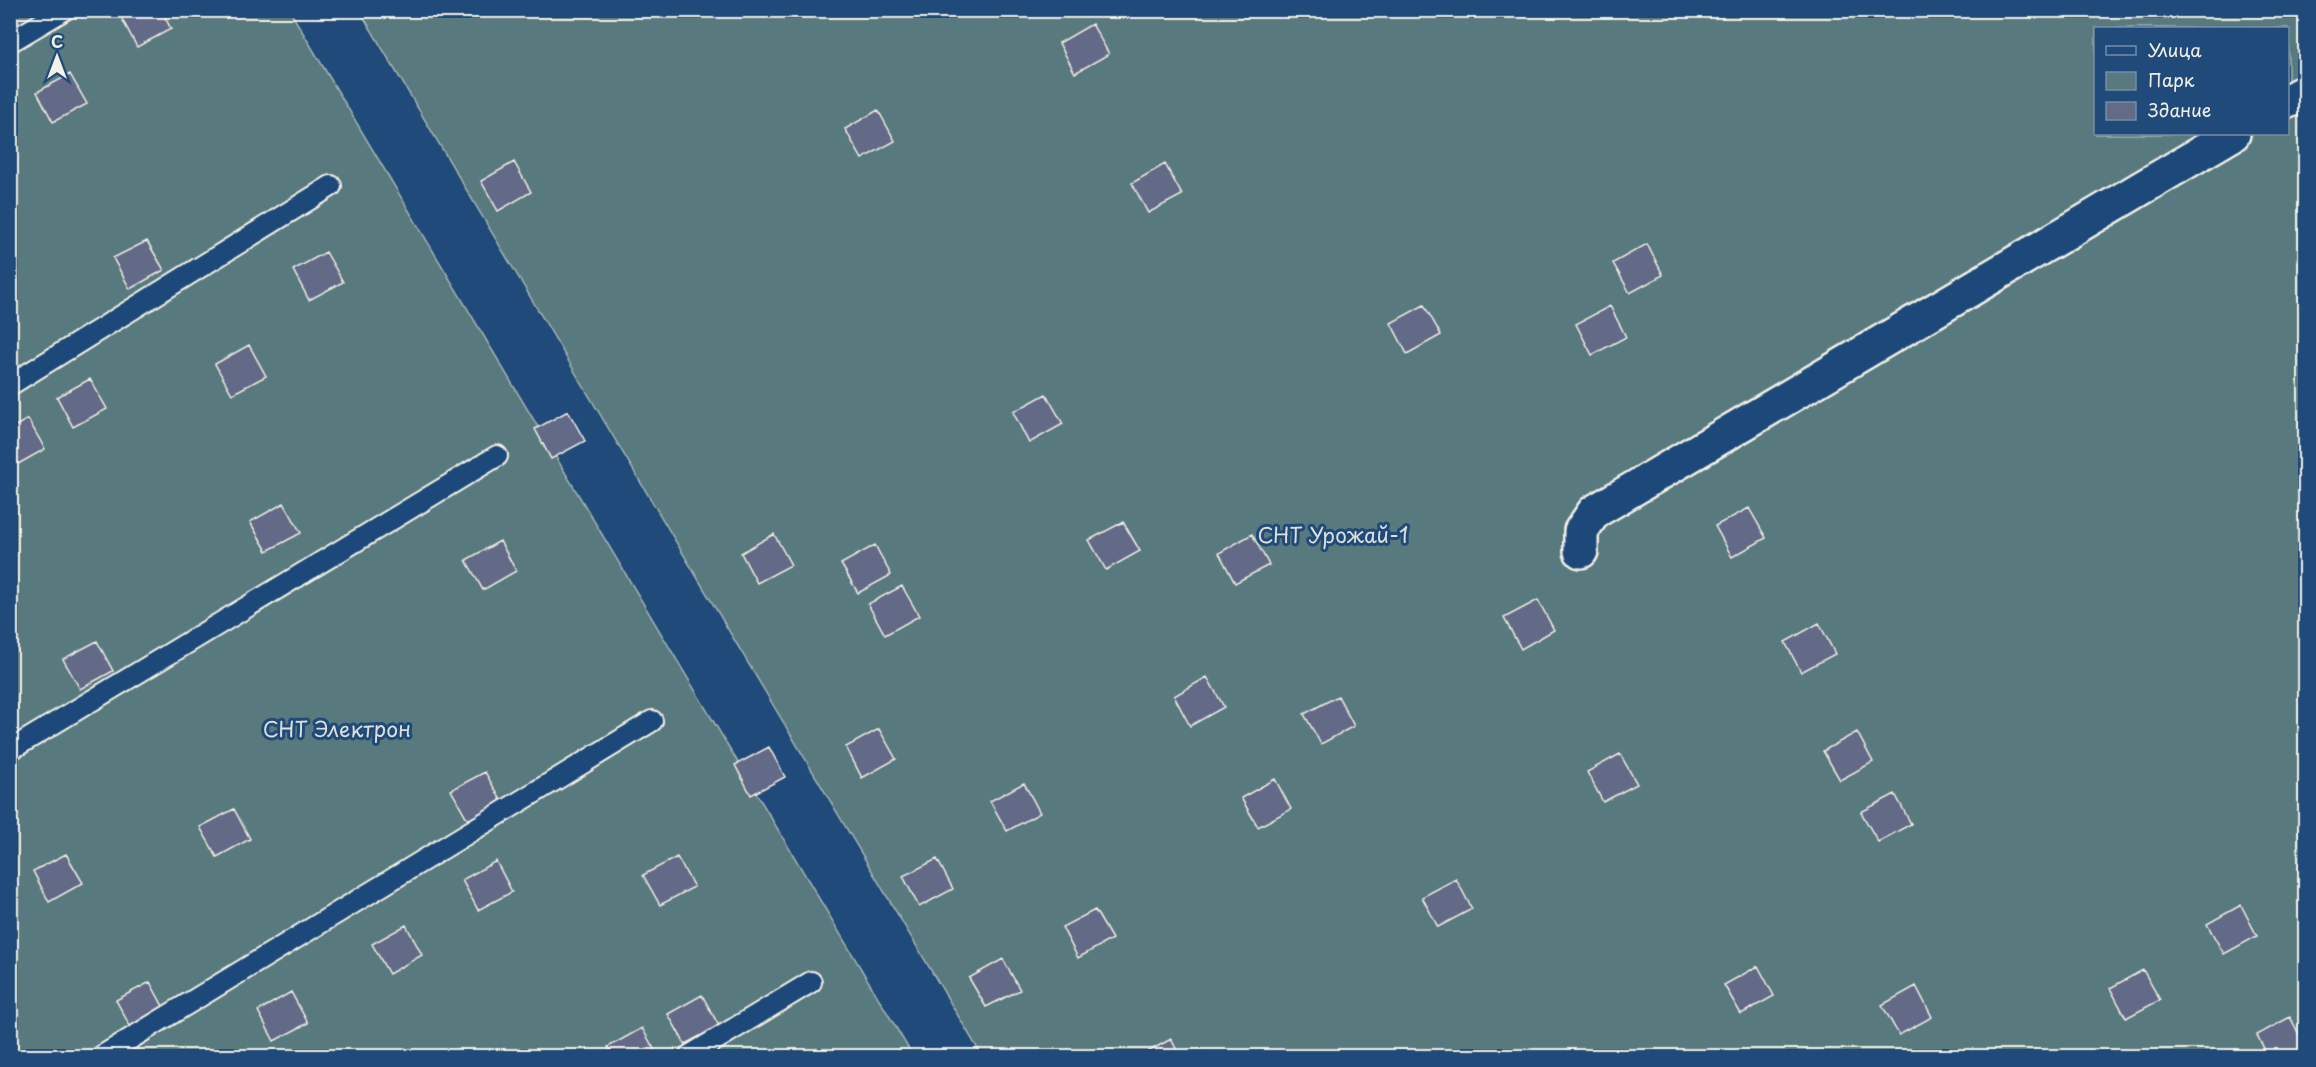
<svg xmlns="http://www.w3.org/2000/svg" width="2316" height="1067" font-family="'Playpen Sans',sans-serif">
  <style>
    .green { fill: #58797e; stroke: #a6b5b3; stroke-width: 1.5; fill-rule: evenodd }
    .building { fill: #646b87; stroke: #f4f1e8; stroke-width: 1.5 }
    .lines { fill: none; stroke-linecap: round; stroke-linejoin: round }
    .service-casing { stroke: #f4f1e8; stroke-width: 24 }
    .minor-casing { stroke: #f4f1e8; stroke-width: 38 }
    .service { stroke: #1f4a7a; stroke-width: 20 }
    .minor { stroke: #1f4a7a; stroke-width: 33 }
    .labels { text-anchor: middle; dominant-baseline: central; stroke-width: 6; stroke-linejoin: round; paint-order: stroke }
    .park-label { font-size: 21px; fill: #dddfd8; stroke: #1f4a7a }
  </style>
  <rect width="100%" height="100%" fill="#1f4a7a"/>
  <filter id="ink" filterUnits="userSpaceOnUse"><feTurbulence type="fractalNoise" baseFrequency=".0167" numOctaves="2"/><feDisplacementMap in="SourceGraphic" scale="12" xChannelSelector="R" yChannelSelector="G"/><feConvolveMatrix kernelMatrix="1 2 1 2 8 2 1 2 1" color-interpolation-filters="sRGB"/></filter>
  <g filter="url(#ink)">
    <path class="green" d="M 10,11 L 290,11 L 913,1056 L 11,1056 Z
      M 360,11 L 2305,11 L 2305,1056 L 982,1056 ZM 2096,28 L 2288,28 L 2288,134 L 2096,134 Z"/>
    <path class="building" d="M 132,10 L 161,10 L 171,29 L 137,47 L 121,17 Z
      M 1092,24 L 1109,54 L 1075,73 L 1059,43 Z
      M 70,74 L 87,104 L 53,122 L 37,92 Z
      M 878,110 L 895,141 L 862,159 L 845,129 Z
      M 514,162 L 531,192 L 498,211 L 481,181 Z
      M 1165,164 L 1182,195 L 1148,213 L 1132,183 Z
      M 147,241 L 164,270 L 130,289 L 113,258 Z
      M 1647,244 L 1663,275 L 1630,293 L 1613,263 Z
      M 326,252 L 343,282 L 309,300 L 293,270 Z
      M 1424,305 L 1441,335 L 1407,354 L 1391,323 Z
      M 1610,306 L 1626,337 L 1592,355 L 1576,324 Z
      M 249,345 L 266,376 L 232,394 L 215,364 Z
      M 90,379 L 107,409 L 73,427 L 57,397 Z
      M 1046,394 L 1063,424 L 1029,443 L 1013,412 Z
      M 568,411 L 585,441 L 551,459 L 535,429 Z
      M 28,419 L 45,449 L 11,468 L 10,429 Z
      M 284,503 L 301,533 L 267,551 L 250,522 Z
      M 1749,508 L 1766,538 L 1732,557 L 1715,526 Z
      M 1123,522 L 1140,551 L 1106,570 L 1089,540 Z
      M 774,534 L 791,565 L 757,583 L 741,553 Z
      M 1252,534 L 1269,565 L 1235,583 L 1219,553 Z
      M 500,541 L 516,571 L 483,590 L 466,560 Z
      M 875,545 L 891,575 L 858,593 L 841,564 Z
      M 902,586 L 919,616 L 885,635 L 868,604 Z
      M 1538,600 L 1554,630 L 1521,649 L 1504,618 Z
      M 1819,623 L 1835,654 L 1801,672 L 1785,642 Z
      M 97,641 L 113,671 L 80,689 L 63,659 Z
      M 1207,677 L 1224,707 L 1190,726 L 1174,696 Z
      M 1338,696 L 1354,726 L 1321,744 L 1304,714 Z
      M 879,729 L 896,759 L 862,778 L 846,747 Z
      M 1857,732 L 1873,762 L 1840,780 L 1823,751 Z
      M 769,747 L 785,777 L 751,795 L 735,765 Z
      M 1620,754 L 1637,784 L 1603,802 L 1587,772 Z
      M 485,772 L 502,802 L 468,820 L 451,790 Z
      M 1275,779 L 1291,809 L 1258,827 L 1241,798 Z
      M 1024,783 L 1040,813 L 1007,831 L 990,801 Z
      M 1895,794 L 1911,824 L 1878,842 L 1861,812 Z
      M 234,809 L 250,839 L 217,857 L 200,827 Z
      M 66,854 L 83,883 L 49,902 L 33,871 Z
      M 677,857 L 694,887 L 660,905 L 643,875 Z
      M 937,859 L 953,889 L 919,907 L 903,876 Z
      M 496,861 L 512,892 L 478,910 L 462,880 Z
      M 1456,879 L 1472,909 L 1438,927 L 1422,897 Z
      M 2241,905 L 2257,936 L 2224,954 L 2207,924 Z
      M 1095,910 L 1112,939 L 1078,958 L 1062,927 Z
      M 406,925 L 422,955 L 389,974 L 372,944 Z
      M 1003,959 L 1020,990 L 986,1007 L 969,978 Z
      M 1758,966 L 1774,996 L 1741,1014 L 1724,985 Z
      M 2143,970 L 2160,1000 L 2126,1018 L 2110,988 Z
      M 150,982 L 166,1012 L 132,1030 L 116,1000 Z
      M 1916,986 L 1932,1017 L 1899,1035 L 1882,1005 Z
      M 291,992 L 308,1023 L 274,1041 L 258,1011 Z
      M 702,995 L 719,1026 L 685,1044 L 668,1014 Z
      M 2290,1017 L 2306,1048 L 2290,1056 L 2268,1056 L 2257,1035 Z
      M 642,1028 L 658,1056 L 614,1056 L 608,1047 Z
      M 1171,1039 L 1180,1056 L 1140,1056 Z"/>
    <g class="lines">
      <g class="service-casing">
        <path id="service" d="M 10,42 L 64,10
          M 10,385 L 331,186
          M 10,750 L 497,456
          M 102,1056 L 652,721
          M 689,1056 L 811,982"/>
      </g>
      <g class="minor-casing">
        <path id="minor" d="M 2288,101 L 2306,91
          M 1581,551 L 1581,531 L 1594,512 L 2233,134"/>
      </g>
      <use href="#service" class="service"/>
      <use href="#minor" class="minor"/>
    </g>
  </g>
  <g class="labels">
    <g class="park-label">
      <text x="1333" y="534">СНТ Урожай-1</text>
      <text x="337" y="728">СНТ Электрон</text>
    </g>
  </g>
  <rect width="2316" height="1067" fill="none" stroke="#1f4a7a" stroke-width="36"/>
  <rect x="18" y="18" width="2280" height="1031" fill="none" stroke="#f4f1e8" stroke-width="2" filter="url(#ink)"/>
  <rect x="2094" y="27" width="195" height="108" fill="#1f4a7a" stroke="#748da6" stroke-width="1.5"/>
  <rect x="2106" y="46" width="30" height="9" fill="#1f4a7a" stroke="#748da6" stroke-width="1.5"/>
  <text x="2148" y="57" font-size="18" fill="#f4f1e8">Улица</text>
  <rect x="2106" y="72" width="30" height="18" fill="#58797e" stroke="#748da6" stroke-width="1.5"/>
  <text x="2148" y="87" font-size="18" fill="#f4f1e8">Парк</text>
  <rect x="2106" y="102" width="30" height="18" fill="#646b87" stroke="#748da6" stroke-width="1.5"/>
  <text x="2148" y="117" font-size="18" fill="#f4f1e8">Здание</text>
  <g transform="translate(57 57)" stroke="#1f4a7a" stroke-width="4.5" paint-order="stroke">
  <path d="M0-4.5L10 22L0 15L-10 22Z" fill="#f4f1e8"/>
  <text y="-9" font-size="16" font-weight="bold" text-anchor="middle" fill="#f4f1e8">С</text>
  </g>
</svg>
